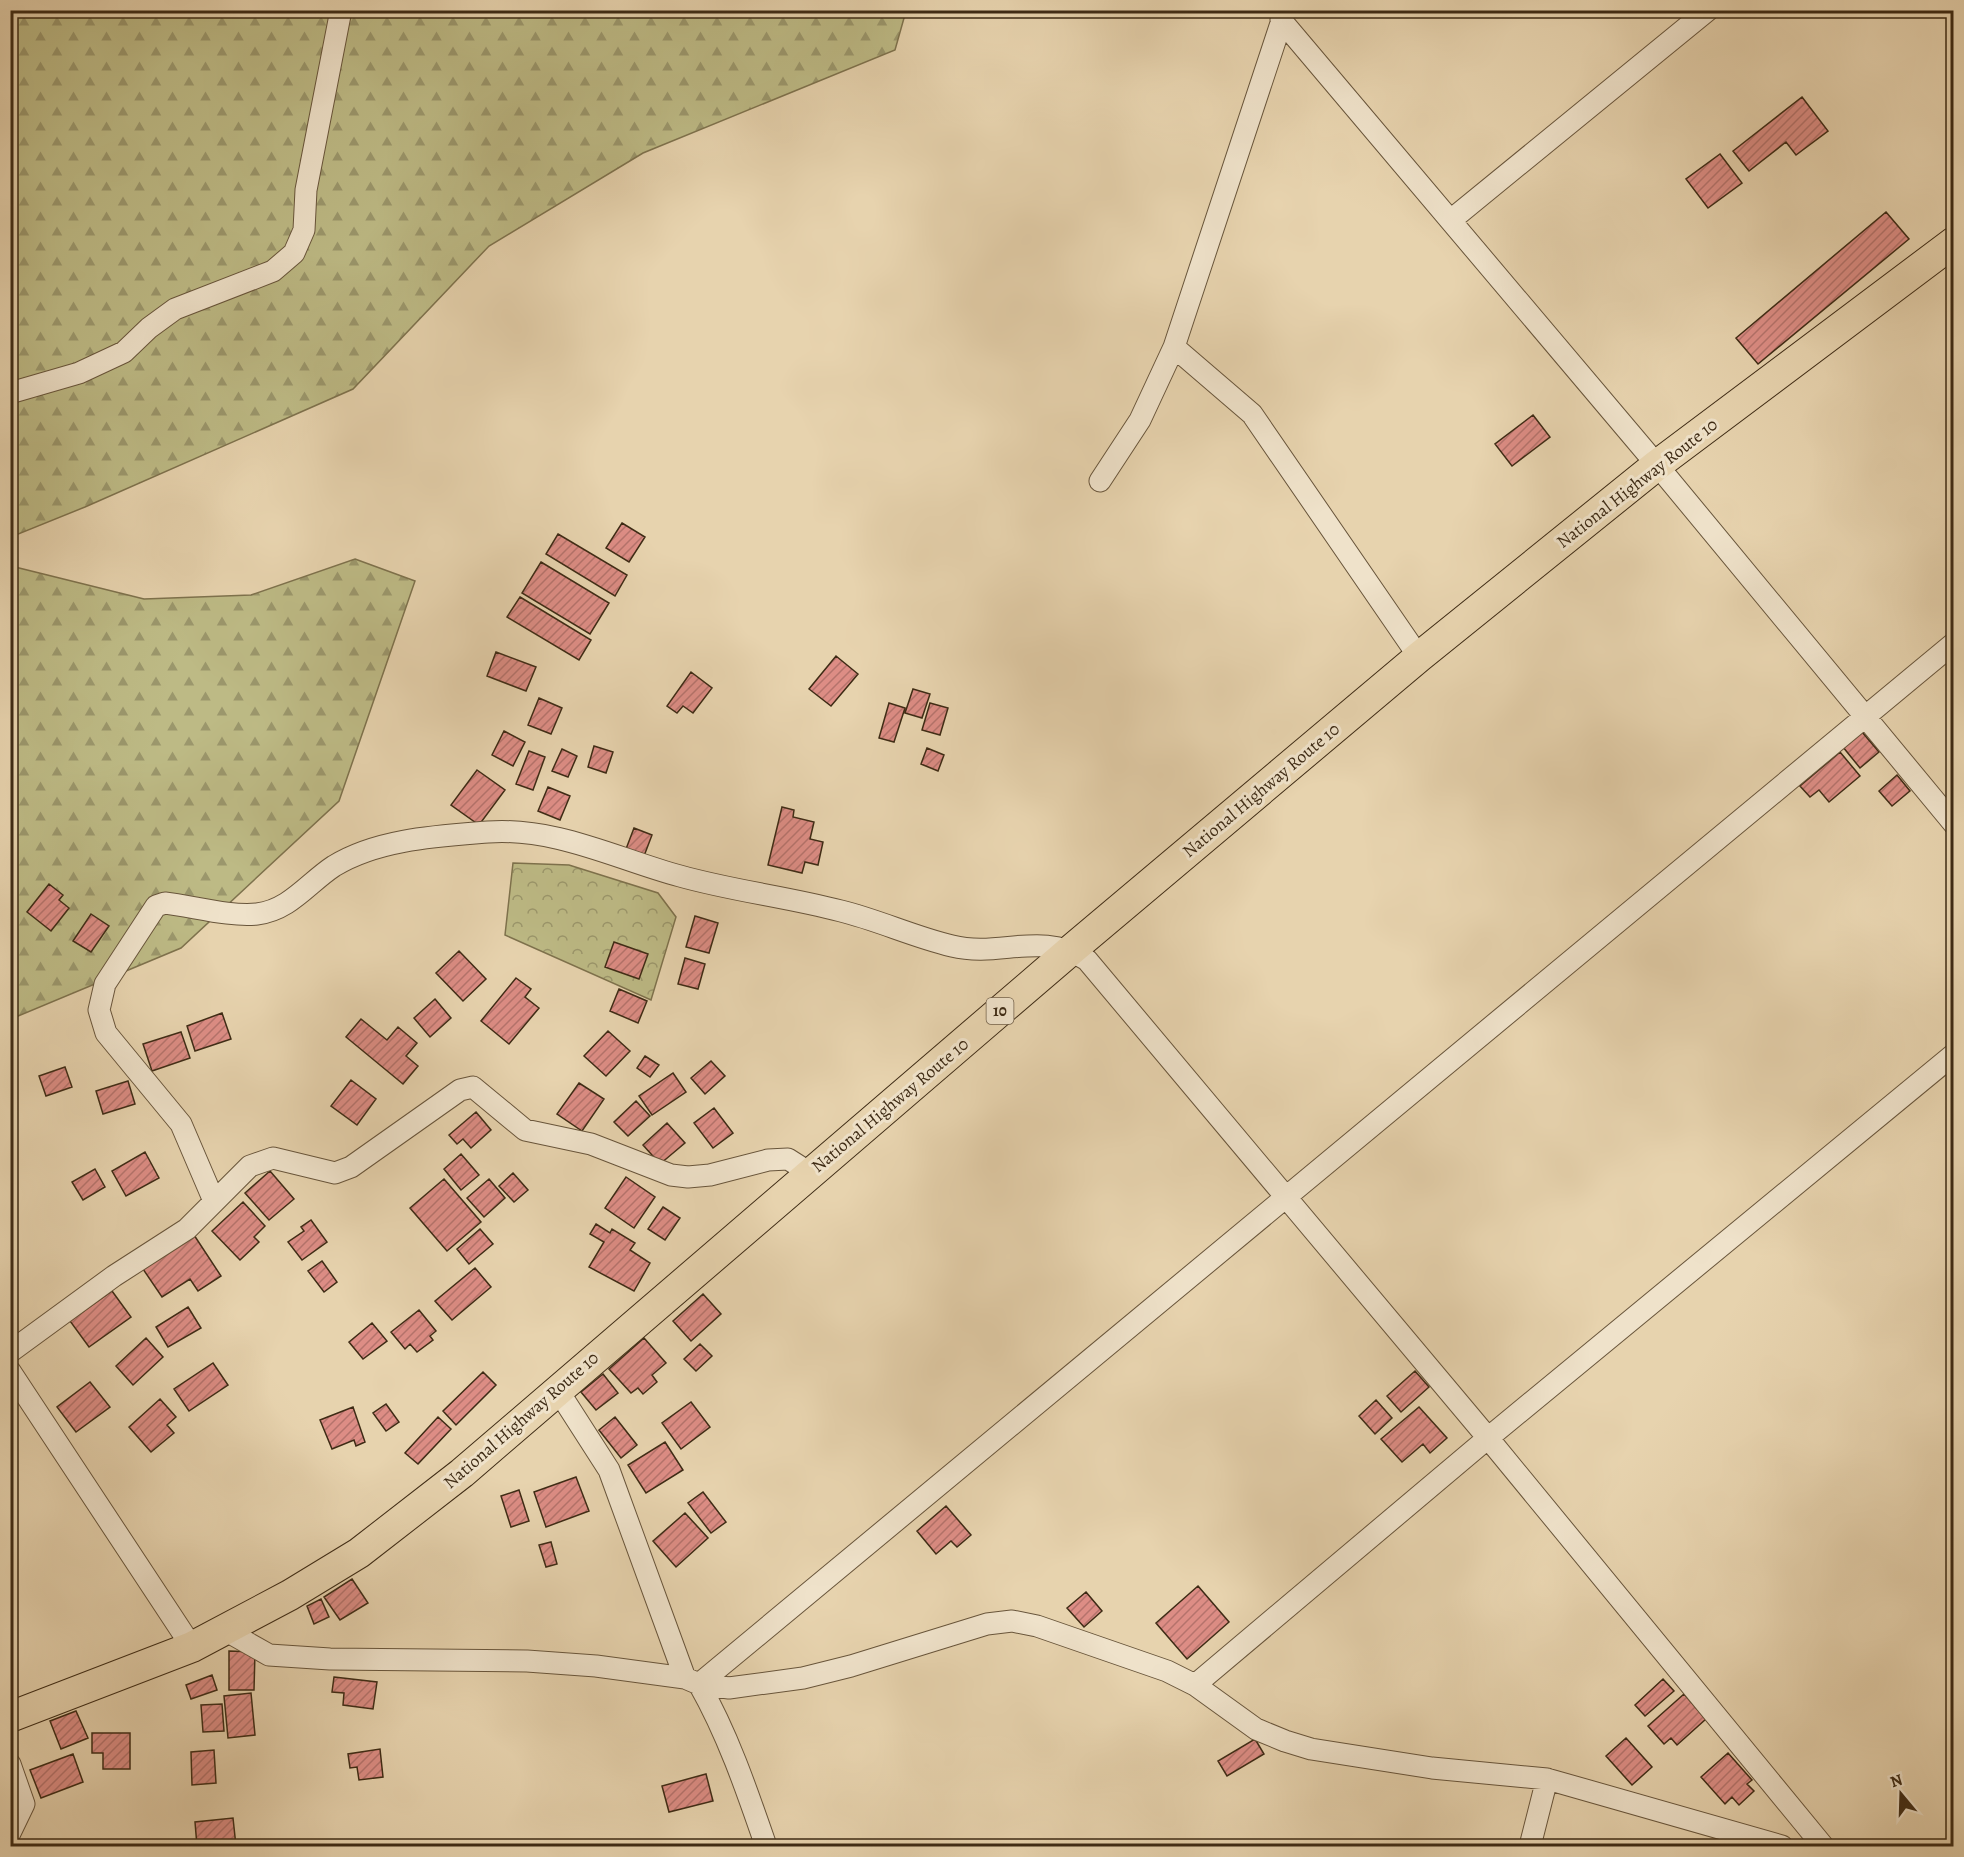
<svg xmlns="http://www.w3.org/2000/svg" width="1964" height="1857" font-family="Alegreya,serif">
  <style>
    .forest { fill: url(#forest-firs); stroke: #7e724d; stroke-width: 1.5 }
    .park { fill: url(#park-crowns); stroke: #7e724d; stroke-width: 1.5 }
    .building { fill: url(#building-hatch); stroke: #3e2b15; stroke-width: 1.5 }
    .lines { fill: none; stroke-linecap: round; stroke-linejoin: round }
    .minor-casing { stroke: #68553b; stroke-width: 23 }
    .highway-casing { stroke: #3e2b15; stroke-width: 32 }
    .minor { stroke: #efe2ca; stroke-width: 21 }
    .highway { stroke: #e7d3ae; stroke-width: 30 }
    .labels { text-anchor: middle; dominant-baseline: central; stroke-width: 6; stroke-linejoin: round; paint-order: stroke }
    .shield { fill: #efe2ca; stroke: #73624b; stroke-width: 1.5 }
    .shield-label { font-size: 16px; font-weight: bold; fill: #3e2b15 }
    .street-label { font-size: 18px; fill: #3e2b15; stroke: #efe2ca }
  </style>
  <defs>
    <pattern id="forest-firs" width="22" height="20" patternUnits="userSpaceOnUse" patternTransform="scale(1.5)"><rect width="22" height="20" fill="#bdba85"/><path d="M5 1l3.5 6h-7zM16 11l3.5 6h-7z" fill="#9b976c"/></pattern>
    <pattern id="park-crowns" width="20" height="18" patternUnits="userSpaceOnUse" patternTransform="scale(1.5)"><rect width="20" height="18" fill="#bdba85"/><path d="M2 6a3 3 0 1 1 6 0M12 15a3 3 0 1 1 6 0" fill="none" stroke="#9b976c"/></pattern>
    <pattern id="building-hatch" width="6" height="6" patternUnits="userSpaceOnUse" patternTransform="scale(1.5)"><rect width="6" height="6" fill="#dd8d85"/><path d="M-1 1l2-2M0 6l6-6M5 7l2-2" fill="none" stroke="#b5736c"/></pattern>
  </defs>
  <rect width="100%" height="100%" fill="#e7d3ae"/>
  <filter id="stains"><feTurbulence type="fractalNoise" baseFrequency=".00333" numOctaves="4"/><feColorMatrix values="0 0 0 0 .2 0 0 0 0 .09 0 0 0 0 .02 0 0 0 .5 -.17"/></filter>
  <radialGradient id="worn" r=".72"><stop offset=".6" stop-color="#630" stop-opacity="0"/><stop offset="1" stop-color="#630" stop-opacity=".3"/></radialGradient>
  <path class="forest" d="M 11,11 L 906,11 L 895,50 L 643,153 L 489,246 L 353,389 L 85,507 L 11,537 Z
    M 355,559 L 415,581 L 339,801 L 181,948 L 11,1019 L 11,566 L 144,599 L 251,595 Z"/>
  <path class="park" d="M 513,863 L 569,865 L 658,893 L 676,917 L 651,1000 L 505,935 Z"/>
  <path class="building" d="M 1802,97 L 1828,131 L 1796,155 L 1786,142 L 1749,171 L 1733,151 Z
    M 1720,154 L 1742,183 L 1708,208 L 1686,179 Z
    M 1886,212 L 1909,239 L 1758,364 L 1736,338 Z
    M 1533,415 L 1550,437 L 1512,466 L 1495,444 Z
    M 622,523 L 645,537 L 629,562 L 606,548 Z
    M 558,534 L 627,575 L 615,596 L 546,554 Z
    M 541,562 L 609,603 L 590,634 L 522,593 Z
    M 520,597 L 591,640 L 579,660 L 507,617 Z
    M 496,652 L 536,667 L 526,691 L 487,676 Z
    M 836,656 L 858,674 L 831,706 L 809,689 Z
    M 691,672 L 712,688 L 693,713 L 683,706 L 677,713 L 667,706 Z
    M 913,689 L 930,694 L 922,718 L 905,713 Z
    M 539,698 L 562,708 L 551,734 L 528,725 Z
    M 889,703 L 905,708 L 894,742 L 879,738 Z
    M 930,703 L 948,708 L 940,735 L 922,730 Z
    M 504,731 L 525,742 L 513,766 L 492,755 Z
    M 1862,732 L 1879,752 L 1860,768 L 1843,747 Z
    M 594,746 L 613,752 L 606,773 L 588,767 Z
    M 927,748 L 944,755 L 938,771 L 921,764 Z
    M 562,749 L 577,756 L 568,777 L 552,771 Z
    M 529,751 L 545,757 L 533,790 L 516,784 Z
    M 1840,752 L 1860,776 L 1829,802 L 1819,790 L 1810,797 L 1800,786 Z
    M 477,770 L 505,790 L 479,825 L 451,805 Z
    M 1897,775 L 1910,791 L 1892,806 L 1879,791 Z
    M 548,787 L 570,796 L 560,820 L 538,811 Z
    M 782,807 L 794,810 L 793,817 L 814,822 L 810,839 L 823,842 L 818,865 L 805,862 L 802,873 L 768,865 Z
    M 634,828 L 652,835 L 644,856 L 626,849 Z
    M 49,884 L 63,895 L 59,900 L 69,908 L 51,931 L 27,912 Z
    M 91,914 L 109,926 L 91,952 L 73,941 Z
    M 695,916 L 718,923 L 709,953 L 686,947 Z
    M 614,942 L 648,954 L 639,979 L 605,967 Z
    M 459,951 L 486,979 L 463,1001 L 436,973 Z
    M 685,958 L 705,964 L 698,989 L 678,984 Z
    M 516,978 L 531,989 L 525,997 L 539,1008 L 509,1044 L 481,1021 Z
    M 619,989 L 647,1001 L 638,1023 L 610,1011 Z
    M 435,999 L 451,1018 L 430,1037 L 414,1018 Z
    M 222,1013 L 231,1039 L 195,1051 L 187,1026 Z
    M 361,1019 L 387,1040 L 398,1027 L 417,1043 L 406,1056 L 418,1066 L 403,1084 L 346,1037 Z
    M 608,1031 L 630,1051 L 606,1076 L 584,1056 Z
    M 181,1032 L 190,1058 L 152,1071 L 143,1044 Z
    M 645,1056 L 659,1065 L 650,1077 L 637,1068 Z
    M 711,1061 L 725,1076 L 705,1094 L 691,1078 Z
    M 65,1067 L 72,1087 L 46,1096 L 39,1076 Z
    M 673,1073 L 686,1092 L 652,1115 L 639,1096 Z
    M 351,1080 L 376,1099 L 357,1125 L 331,1106 Z
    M 128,1081 L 135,1104 L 103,1114 L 96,1091 Z
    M 579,1083 L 604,1099 L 582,1131 L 557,1114 Z
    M 636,1101 L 650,1116 L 628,1136 L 614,1122 Z
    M 714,1108 L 733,1133 L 713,1148 L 694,1123 Z
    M 476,1112 L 491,1130 L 471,1148 L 463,1139 L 457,1144 L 449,1135 Z
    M 667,1123 L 685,1143 L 660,1164 L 643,1145 Z
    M 145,1152 L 159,1178 L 126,1196 L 112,1171 Z
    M 461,1154 L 479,1175 L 461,1190 L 444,1169 Z
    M 95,1169 L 105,1187 L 83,1200 L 72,1182 Z
    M 270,1171 L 294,1199 L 269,1220 L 245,1193 Z
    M 513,1173 L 528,1190 L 514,1202 L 499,1186 Z
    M 626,1177 L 655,1197 L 634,1228 L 605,1208 Z
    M 444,1179 L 481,1222 L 447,1251 L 410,1208 Z
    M 489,1179 L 505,1198 L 484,1217 L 467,1198 Z
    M 243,1202 L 265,1226 L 254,1237 L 259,1242 L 240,1260 L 212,1231 Z
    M 663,1207 L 680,1218 L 665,1240 L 648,1229 Z
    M 311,1220 L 327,1242 L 302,1260 L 288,1242 L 304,1231 L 301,1227 Z
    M 596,1224 L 610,1233 L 612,1229 L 635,1243 L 630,1250 L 650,1263 L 634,1291 L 589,1267 L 604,1242 L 590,1234 Z
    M 480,1229 L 493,1244 L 469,1264 L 457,1249 Z
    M 194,1235 L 221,1276 L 198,1291 L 190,1279 L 162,1297 L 143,1269 Z
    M 322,1261 L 337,1282 L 324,1292 L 308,1271 Z
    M 475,1268 L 491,1287 L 452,1320 L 435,1301 Z
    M 112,1291 L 131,1317 L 89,1347 L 70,1321 Z
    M 703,1294 L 721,1314 L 691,1341 L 673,1321 Z
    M 188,1307 L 201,1328 L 168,1347 L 156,1327 Z
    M 419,1310 L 436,1331 L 430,1336 L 433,1340 L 417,1352 L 410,1344 L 405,1349 L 391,1332 Z
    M 372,1323 L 387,1341 L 363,1359 L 349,1342 Z
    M 146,1338 L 163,1357 L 133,1385 L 116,1366 Z
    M 644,1338 L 666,1363 L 652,1375 L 657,1382 L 643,1394 L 638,1388 L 631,1393 L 609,1369 Z
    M 700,1344 L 712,1356 L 696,1371 L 684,1359 Z
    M 213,1363 L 228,1385 L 189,1411 L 174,1389 Z
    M 1415,1371 L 1429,1387 L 1401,1412 L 1387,1396 Z
    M 483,1372 L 496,1385 L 456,1425 L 443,1411 Z
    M 603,1374 L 618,1393 L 596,1410 L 581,1392 Z
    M 90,1382 L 110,1407 L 76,1432 L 57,1407 Z
    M 160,1399 L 176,1417 L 167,1425 L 174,1433 L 151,1452 L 129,1427 Z
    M 1376,1400 L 1392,1418 L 1375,1434 L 1359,1416 Z
    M 691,1402 L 710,1427 L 681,1449 L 662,1423 Z
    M 386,1404 L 399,1422 L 386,1431 L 373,1413 Z
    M 353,1407 L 365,1442 L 356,1446 L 354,1440 L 332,1449 L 320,1420 Z
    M 1419,1407 L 1447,1438 L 1430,1453 L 1423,1444 L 1402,1462 L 1381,1439 Z
    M 438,1417 L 451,1429 L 418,1464 L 405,1453 Z
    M 615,1417 L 637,1445 L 621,1458 L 599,1430 Z
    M 665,1442 L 683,1470 L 646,1493 L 628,1465 Z
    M 576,1477 L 589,1511 L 546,1527 L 534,1492 Z
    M 519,1490 L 529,1521 L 511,1527 L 501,1496 Z
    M 703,1492 L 726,1522 L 711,1533 L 688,1503 Z
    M 946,1506 L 971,1535 L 957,1547 L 951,1541 L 936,1554 L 917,1531 Z
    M 685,1513 L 708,1538 L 676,1567 L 653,1541 Z
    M 551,1542 L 557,1564 L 546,1567 L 539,1545 Z
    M 352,1579 L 368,1603 L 340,1620 L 324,1597 Z
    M 1198,1586 L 1229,1622 L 1187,1659 L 1156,1623 Z
    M 1086,1592 L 1102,1611 L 1084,1627 L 1067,1608 Z
    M 321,1599 L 329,1617 L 314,1624 L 307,1606 Z
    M 229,1651 L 255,1652 L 254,1690 L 229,1690 Z
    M 212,1675 L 217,1690 L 191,1699 L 186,1685 Z
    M 334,1677 L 377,1682 L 373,1709 L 343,1705 L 344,1693 L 332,1692 Z
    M 1663,1679 L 1674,1691 L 1645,1716 L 1635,1705 Z
    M 251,1693 L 255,1735 L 228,1738 L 224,1696 Z
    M 1684,1694 L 1706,1719 L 1677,1745 L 1671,1738 L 1664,1744 L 1648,1726 Z
    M 222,1704 L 224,1731 L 203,1732 L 201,1705 Z
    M 76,1711 L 88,1738 L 61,1749 L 50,1721 Z
    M 92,1733 L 130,1733 L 130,1769 L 103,1769 L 103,1753 L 92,1753 Z
    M 1626,1738 L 1652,1767 L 1632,1785 L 1606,1756 Z
    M 1255,1739 L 1264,1754 L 1227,1776 L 1218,1761 Z
    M 380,1749 L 383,1777 L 359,1780 L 357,1767 L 350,1768 L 348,1754 Z
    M 214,1750 L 216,1783 L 192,1785 L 191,1752 Z
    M 1728,1753 L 1752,1780 L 1747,1784 L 1754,1791 L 1739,1805 L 1732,1797 L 1725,1804 L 1701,1777 Z
    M 73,1754 L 83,1782 L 41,1798 L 30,1770 Z
    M 706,1774 L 713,1801 L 669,1812 L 662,1786 Z
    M 233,1818 L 236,1846 L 197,1846 L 195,1822 Z
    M 1717,1841 L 1718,1846 L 1697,1846 L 1697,1842 Z"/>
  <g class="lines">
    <g class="minor-casing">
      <path id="minor" d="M 1281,20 L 1657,465 L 1954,824
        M 1451,220 L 1708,10
        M 1174,347 L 1252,414 L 1419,657
        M 10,393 L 79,373 L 124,352 L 149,328 L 175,309 L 273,271 L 294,253 L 304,230 L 306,190 L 341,10
        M 1100,481 L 1140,420 L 1174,347 L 1285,11
        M 214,1201 L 181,1124 L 106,1033 L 99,1010 L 105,984 L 156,906 L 165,903 C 192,906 230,917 257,914 C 290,910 308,883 334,866 C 378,839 438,836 488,832 C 556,827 617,859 680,876 C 733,891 788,897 841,911 C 878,920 914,937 952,946 C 1001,958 1040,930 1087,960 L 1488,1438 L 1823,1846
        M 10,1352 L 114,1276 L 187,1229 L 250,1166 L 273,1158 L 335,1173 L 351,1167 L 460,1090 L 473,1087 L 525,1130 L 591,1144 L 671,1175 L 688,1177 L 710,1175 L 768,1160 L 788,1159 L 810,1173
        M 10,1371 L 192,1647
        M 557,1389 L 609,1470 L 685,1678
        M 225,1630 L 269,1655 L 330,1659 L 527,1661 L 596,1666 L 685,1678 L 699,1684 L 729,1688 L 803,1678 L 851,1666 L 987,1624 L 1012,1621 L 1037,1626 L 1167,1671 L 1195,1685 L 1256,1729 L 1285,1741 L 1311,1749 L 1432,1768 L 1547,1779 L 1782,1846
        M 699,1684 L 1954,643
        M 699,1684 C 728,1735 747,1791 766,1846
        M 1195,1685 L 1488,1438 L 1954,1054
        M 10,1764 L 24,1804 L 10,1833
        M 1530,1846 L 1547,1779"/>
    </g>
    <g class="highway-casing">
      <path id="highway" d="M 10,1717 L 192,1647 L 290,1595 L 359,1553 L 462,1473 L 1071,950 L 1419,657 L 1657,465 L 1954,242"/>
    </g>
    <use href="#minor" class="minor"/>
    <use href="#highway" class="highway"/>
  </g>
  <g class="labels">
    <rect class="shield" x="986.5" y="998" width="27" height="26" rx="4.5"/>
    <g class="shield-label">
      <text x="1000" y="1011">10</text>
    </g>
    <g class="street-label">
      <text transform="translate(1637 483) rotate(-38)">National Highway Route 10</text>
      <text transform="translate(1261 790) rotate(-40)">National Highway Route 10</text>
      <text transform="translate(890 1105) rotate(-40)">National Highway Route 10</text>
      <text transform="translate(521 1420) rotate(-41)">National Highway Route 10</text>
    </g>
  </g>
  <rect width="1964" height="1857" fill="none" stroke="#e7d3ae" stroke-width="36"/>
  <rect x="12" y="12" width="1940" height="1833" fill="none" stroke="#3e2b15" stroke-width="3"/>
  <rect x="18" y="18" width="1928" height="1821" fill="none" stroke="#3e2b15" stroke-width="1.5"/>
  <g transform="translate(1901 1794) rotate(341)" stroke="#efe2ca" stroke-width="4.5" paint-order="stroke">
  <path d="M0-4.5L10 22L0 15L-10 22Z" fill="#3e2b15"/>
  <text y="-9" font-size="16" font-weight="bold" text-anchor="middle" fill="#3e2b15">N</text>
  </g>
  <rect width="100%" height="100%" filter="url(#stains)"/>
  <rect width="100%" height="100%" fill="url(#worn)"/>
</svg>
